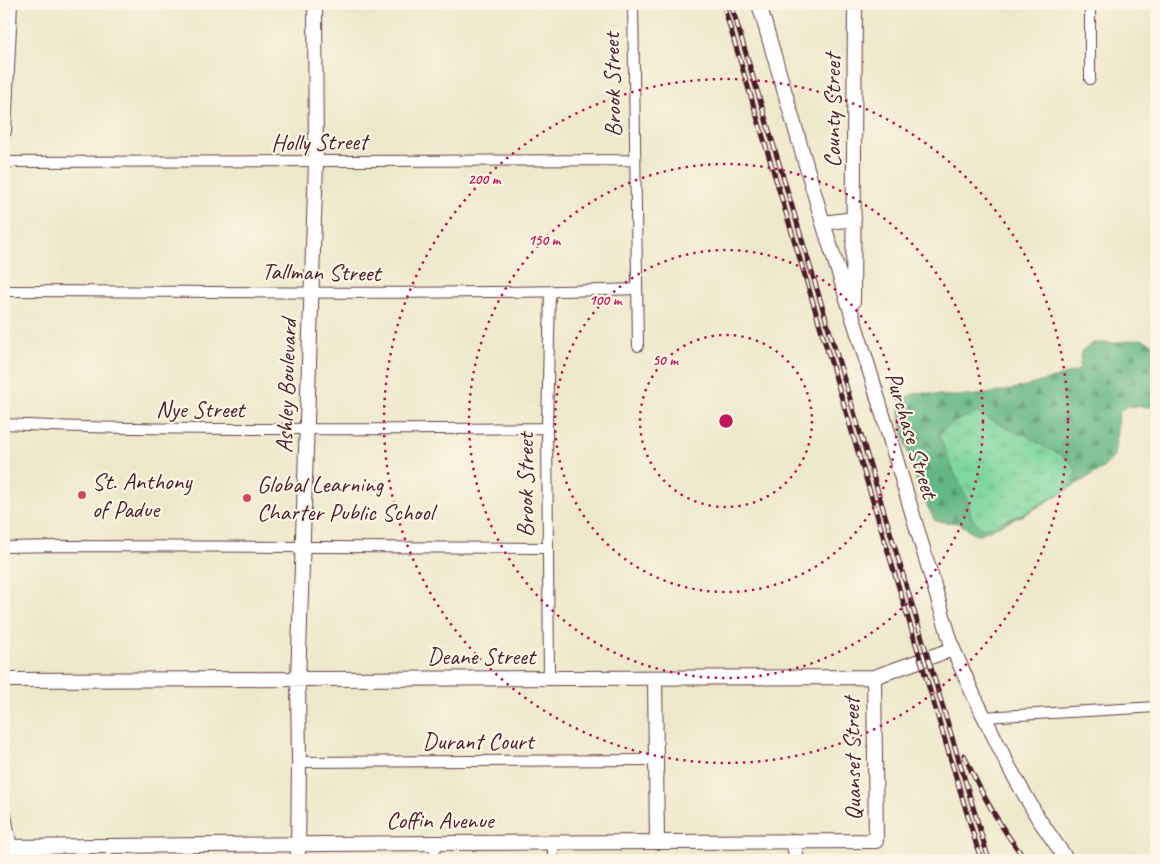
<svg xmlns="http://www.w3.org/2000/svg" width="1160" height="864" font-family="Caveat,sans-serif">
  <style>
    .forest { fill: url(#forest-firs); stroke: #576b58 }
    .wetland { fill: url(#wetland-marsh); stroke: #627a64 }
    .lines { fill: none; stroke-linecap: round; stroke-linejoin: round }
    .street-casing { stroke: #633d43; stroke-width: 12 }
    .secondary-casing { stroke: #633d43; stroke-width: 16 }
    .street { stroke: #fff; stroke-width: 10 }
    .secondary { stroke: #fff; stroke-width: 14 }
    .rail-casing { stroke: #4a1f2b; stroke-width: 5 }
    .rail { stroke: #fcf5e5; stroke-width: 3; stroke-dasharray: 9; stroke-linecap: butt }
    .ring { fill: none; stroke: #c2185b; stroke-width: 2.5; stroke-dasharray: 2.5 5 }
    .poi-dot { fill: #d1495b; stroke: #fcf5e5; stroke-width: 2 }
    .labels { text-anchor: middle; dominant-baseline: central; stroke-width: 4.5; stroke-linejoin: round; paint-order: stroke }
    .street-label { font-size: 24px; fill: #4a1f2b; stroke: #fcf5e5 }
    .poi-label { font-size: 24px; fill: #4a1f2b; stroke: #fcf5e5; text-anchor: start }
    .centre { fill: #c2185b; stroke: #fcf5e5; stroke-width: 2.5 }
    .ring-label { font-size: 15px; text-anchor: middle; font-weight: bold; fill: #c2185b; stroke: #fcf5e5; stroke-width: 4.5; stroke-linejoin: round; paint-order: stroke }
  </style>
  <defs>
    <pattern id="forest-firs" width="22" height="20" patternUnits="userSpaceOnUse" patternTransform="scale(1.25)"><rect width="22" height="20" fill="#64b784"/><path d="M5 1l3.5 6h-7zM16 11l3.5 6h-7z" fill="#54946c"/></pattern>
    <pattern id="wetland-marsh" width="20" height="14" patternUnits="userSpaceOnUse" patternTransform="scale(1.25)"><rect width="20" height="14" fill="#7bd69d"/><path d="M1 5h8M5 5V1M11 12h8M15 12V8" fill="none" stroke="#6cb787"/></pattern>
  </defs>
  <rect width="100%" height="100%" fill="#fcf5e5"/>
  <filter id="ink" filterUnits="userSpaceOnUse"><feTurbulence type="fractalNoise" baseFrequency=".02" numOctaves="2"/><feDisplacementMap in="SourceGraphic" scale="10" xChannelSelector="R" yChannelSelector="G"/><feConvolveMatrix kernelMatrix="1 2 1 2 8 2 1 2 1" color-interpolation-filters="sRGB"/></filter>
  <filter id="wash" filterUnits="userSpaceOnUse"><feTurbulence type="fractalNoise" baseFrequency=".0096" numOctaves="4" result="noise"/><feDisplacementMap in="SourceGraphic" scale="20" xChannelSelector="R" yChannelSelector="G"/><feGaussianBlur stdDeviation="1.12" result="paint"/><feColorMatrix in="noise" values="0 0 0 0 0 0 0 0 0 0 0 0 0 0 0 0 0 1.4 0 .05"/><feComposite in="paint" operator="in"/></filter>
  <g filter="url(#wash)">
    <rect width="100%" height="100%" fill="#eee8cb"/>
    <path class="forest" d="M 1140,339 L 1156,345 L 1156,407 L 1126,406 L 1119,413 L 1114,457 L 1102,469 L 1024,515 L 977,535 L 959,523 L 935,521 C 920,493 912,470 905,440 C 902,427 899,415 899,402 C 918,387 928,395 950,396 C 994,397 1037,384 1079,370 L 1082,351 L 1093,343 L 1115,343 Z"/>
    <path class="wetland" d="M 978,413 L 1013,431 L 1026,435 L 1045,447 L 1061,455 L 1071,463 L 1076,471 L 1073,484 L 1064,493 L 1052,497 L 1027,512 L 1003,521 L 996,525 L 981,528 L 972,518 L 966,497 L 954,473 L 939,435 C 945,424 966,416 978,413 Z"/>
  </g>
  <g filter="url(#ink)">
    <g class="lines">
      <g class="street-casing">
        <path id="street" d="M 633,4 L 638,346
          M 1090,4 L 1090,79
          M 4,162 L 635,160
          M 4,291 C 215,291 426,296 637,289
          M 4,424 C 105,429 206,429 307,429 C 387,430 467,429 547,428
          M 4,547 L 58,546 L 547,548
          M 549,678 L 547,428 L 550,292
          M 983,717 L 1156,707
          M 299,762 L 656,760
          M 434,843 L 435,860
          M 553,860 L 553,842"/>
      </g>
      <g class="secondary-casing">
        <path id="secondary" d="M 759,4 L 823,223 L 870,372 L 953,649 L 973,694 L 1010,769 L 1038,818 L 1067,860
          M 4,131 L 10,4
          M 823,223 L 854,219
          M 853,302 L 855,4
          M 655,678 L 657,841
          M 4,680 L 874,677 L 953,649
          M 4,815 L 12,860
          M 793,841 L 797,860
          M 4,847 L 434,843 L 876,841 L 874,677
          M 298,860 L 299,762 L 298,680 L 316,162 L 315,4"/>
      </g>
      <use href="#street" class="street"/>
      <use href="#secondary" class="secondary"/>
      <g class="rail-casing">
        <path id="rail" d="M 723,4 L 981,860
          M 731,4 L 989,860
          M 964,755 C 981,793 1000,828 1026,860"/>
      </g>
      <use href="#rail" class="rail"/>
    </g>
  </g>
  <g class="ring">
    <circle cx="726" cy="421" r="86"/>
    <circle cx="726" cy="421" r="171"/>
    <circle cx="726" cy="421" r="257"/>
    <circle cx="726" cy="421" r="342"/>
  </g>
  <g class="poi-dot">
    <circle cx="82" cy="495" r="5"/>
    <circle cx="247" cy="498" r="5"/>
  </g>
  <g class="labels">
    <g class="street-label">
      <text transform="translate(612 85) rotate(-91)">Brook Street</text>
      <text transform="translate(832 111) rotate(-90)">County Street</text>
      <text transform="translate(319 142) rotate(-1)">Holly Street</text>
      <text transform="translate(321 272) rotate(1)">Tallman Street</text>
      <text transform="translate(286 386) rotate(-88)">Ashley Boulevard</text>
      <text x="200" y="409">Nye Street</text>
      <text transform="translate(912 435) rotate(73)">Purchase Street</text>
      <text transform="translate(525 485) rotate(-90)">Brook Street</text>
      <text x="481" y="656">Deane Street</text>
      <text x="478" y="741">Durant Court</text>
      <text transform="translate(852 759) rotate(-91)">Quanset Street</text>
      <text x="440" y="820">Coffin Avenue</text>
    </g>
    <g class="poi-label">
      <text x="92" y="481">St. Anthony<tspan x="92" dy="28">of Padue</tspan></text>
      <text x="257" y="484">Global Learning<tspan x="257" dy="28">Charter Public School</tspan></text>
    </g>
  </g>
  <circle cx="726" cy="421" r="8" class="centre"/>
  <g class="ring-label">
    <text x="484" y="184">200 m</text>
    <text x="544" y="245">150 m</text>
    <text x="605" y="305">100 m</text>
    <text x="665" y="365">50 m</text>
  </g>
  <rect width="1160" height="864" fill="none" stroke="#fcf5e5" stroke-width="20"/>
</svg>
